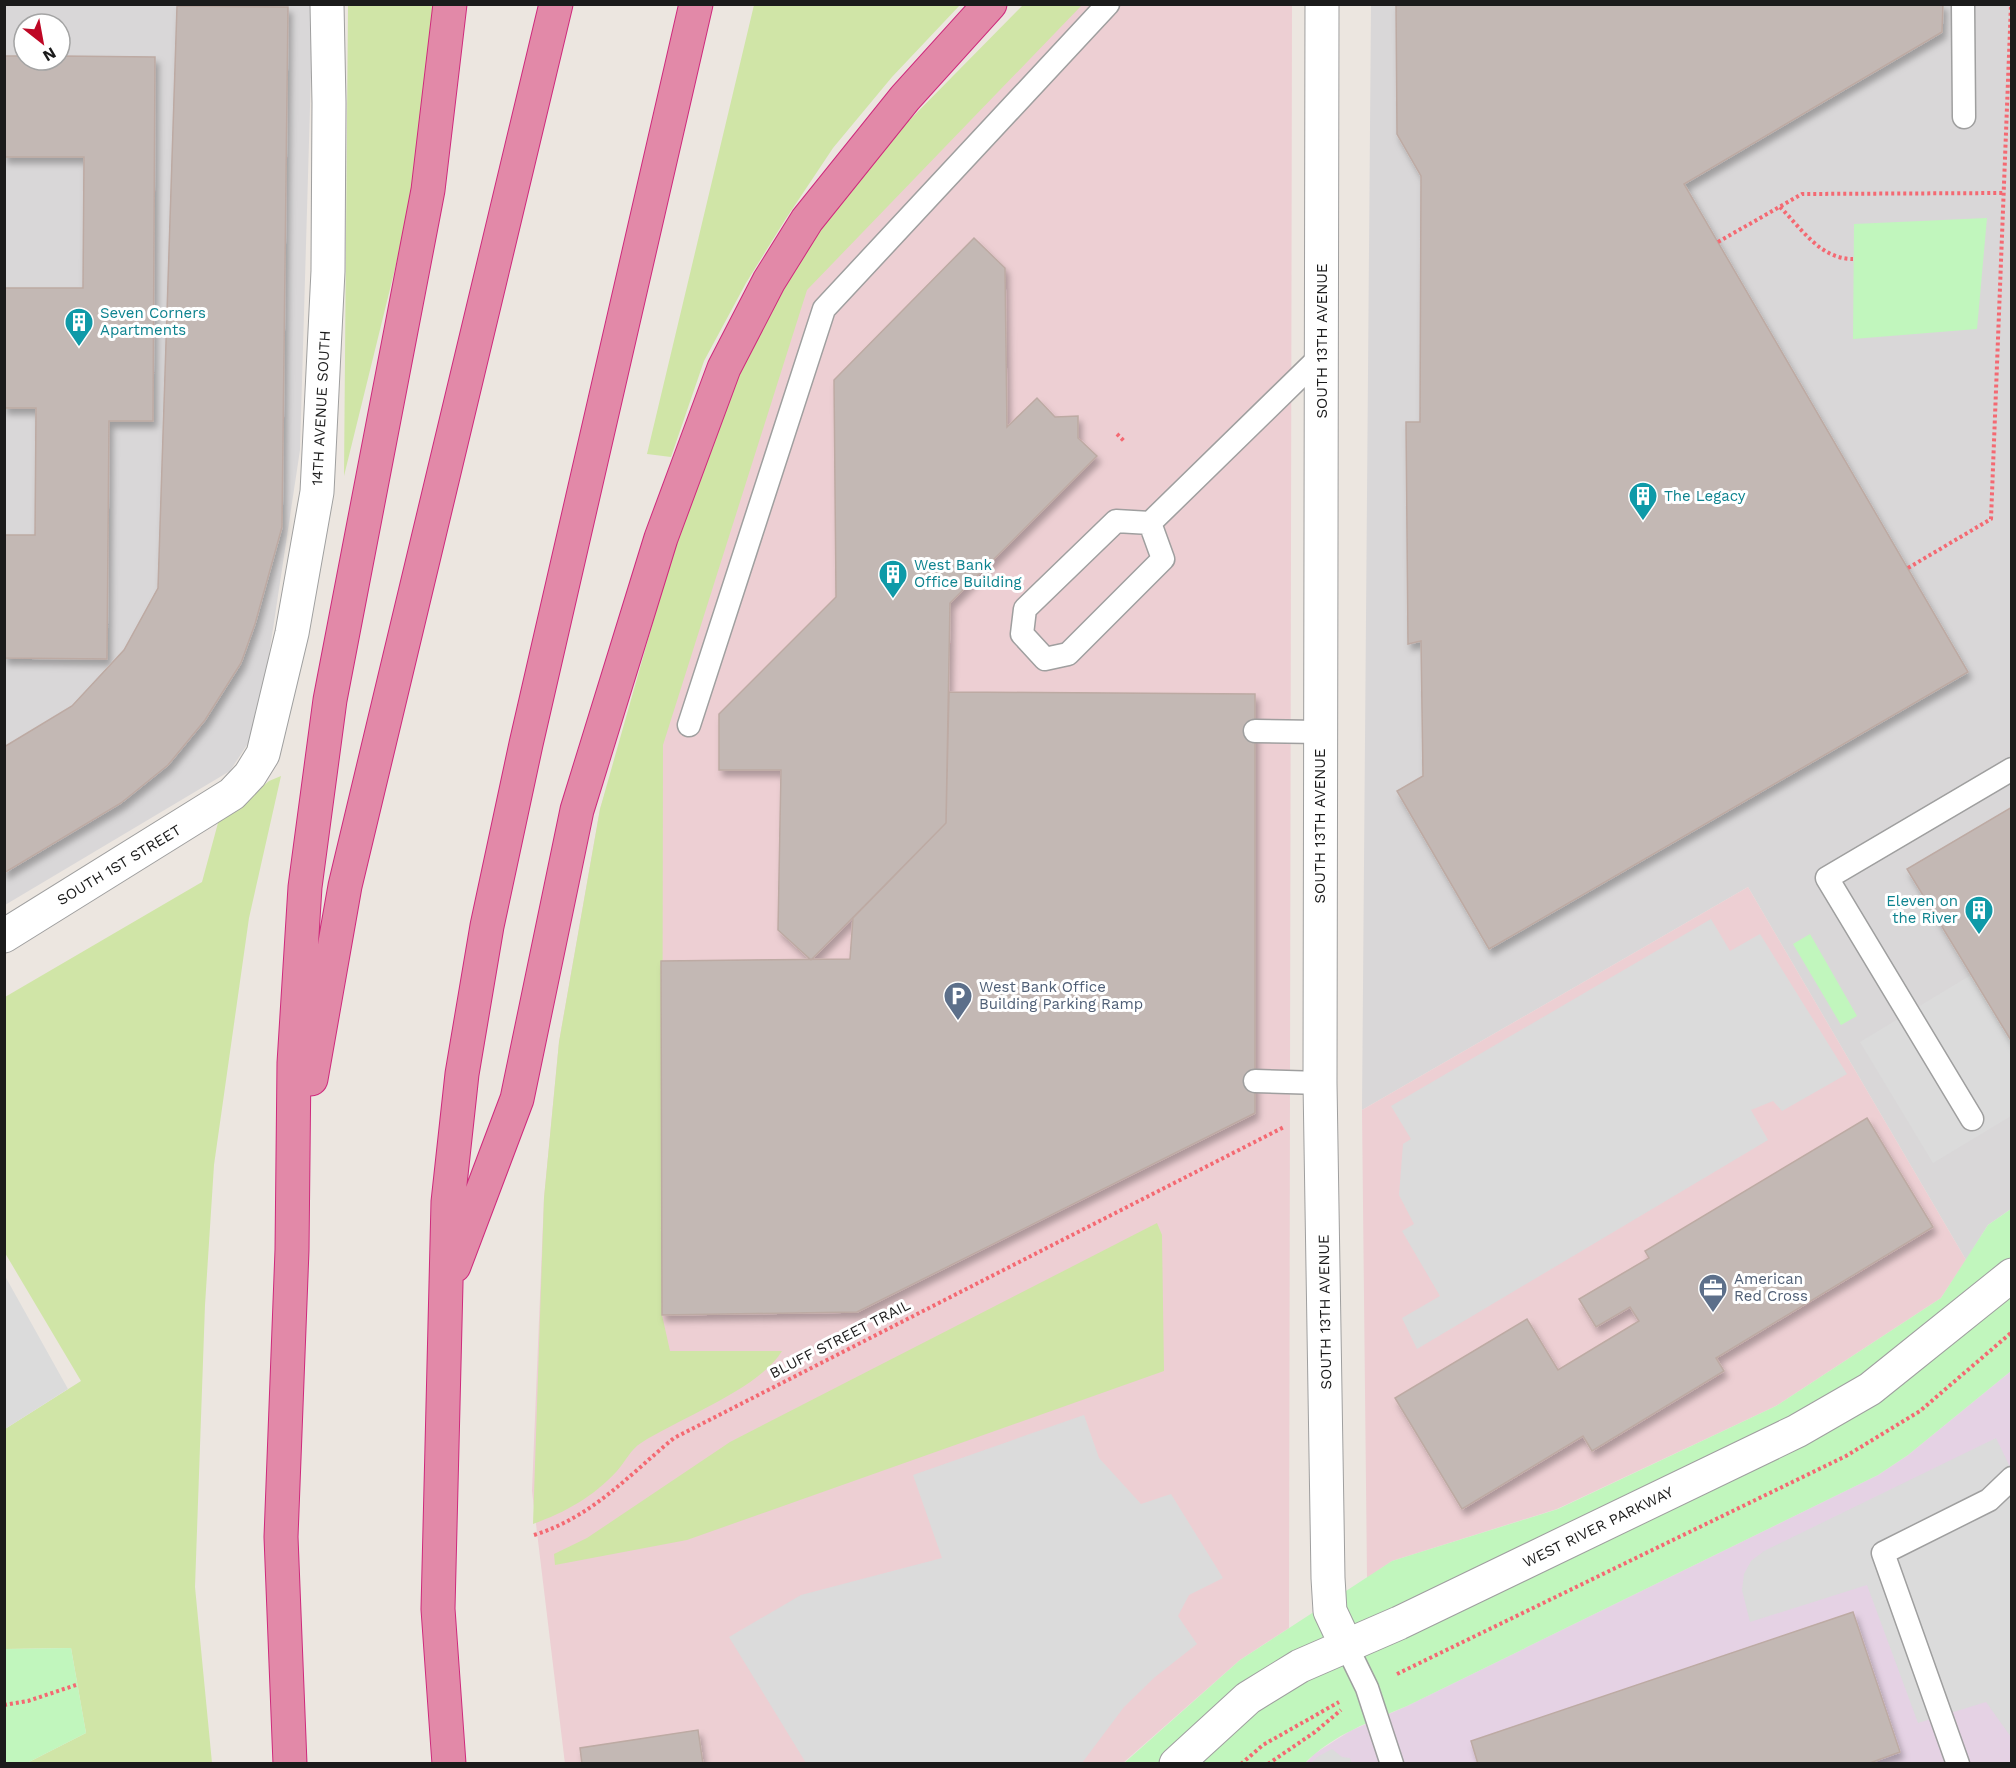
<svg xmlns="http://www.w3.org/2000/svg" width="2016" height="1768" font-family="'Work Sans',sans-serif">
  <style>
    .residential { fill: #d9d7d8; fill-rule: evenodd }
    .commercial { fill: #edcfd3 }
    .industrial { fill: #e5d2e4 }
    .grass { fill: #d0e5a7 }
    .park { fill: #c1f6bd }
    .parking { fill: #dbdbdb }
    .building { fill: #c3b8b4; stroke: #bdaaa3; stroke-width: 1.5; filter: url(#shadow) }
    .lines { fill: none; stroke-linecap: round; stroke-linejoin: round }
    .service-casing { stroke: #9f9f9f; stroke-width: 25 }
    .minor-casing { stroke: #9f9f9f; stroke-width: 35 }
    .motorway-casing { stroke: #ce2a7c; stroke-width: 35 }
    .path { stroke: #f46972; stroke-width: 4; stroke-dasharray: 3 3; stroke-linecap: butt }
    .service { stroke: #fff; stroke-width: 22 }
    .minor { stroke: #fff; stroke-width: 33 }
    .motorway { stroke: #e289a8; stroke-width: 33 }
    .labels { text-anchor: middle; dominant-baseline: central; stroke-width: 6; stroke-linejoin: round; paint-order: stroke }
    .culture-label { font-size: 15px; fill: #0d838f; stroke: #fff; text-anchor: start }
    .street-label { font-size: 15px; fill: #1b1b1b; stroke: #fff }
    .service-label { font-size: 15px; fill: #4e5e75; stroke: #fff; text-anchor: start }
  </style>
  <defs>
    <filter id="shadow"><feDropShadow dx="3.5" dy="6" stdDeviation="3" flood-color="#0004"/></filter>
  </defs>
  <rect width="100%" height="100%" fill="#ece6e0"/>
  <path class="residential" d="M 4,5 L 313,5 L 300,450 L 258,728 L 230,771 L 5,905 ZM 24,24 L 60,24 L 60,60 L 24,60 Z
    M 1371,5 L 2011,5 L 2011,1209 L 1988,1225 L 1966,1260 L 1748,887 L 1362,1110 Z"/>
  <path class="commercial" d="M 1023,5 L 1292,5 L 1289,1628 L 1240,1660 L 1123,1763 L 565,1764 L 532,1491 L 544,1198 L 559,1042 L 600,809 L 737,375 Z
    M 1748,887 L 1966,1260 L 1941,1298 L 1776,1406 L 1557,1509 L 1392,1561 L 1367,1578 L 1362,1110 Z"/>
  <path class="industrial" d="M 2011,1371 L 2011,1763 L 1305,1764 L 1314,1754 L 1350,1731 L 1407,1706 L 1878,1475 L 1908,1455 Z"/>
  <path class="grass" d="M 348,5 L 442,5 L 421,163 L 344,476 Z
    M 754,5 L 960,5 L 892,77 L 833,148 L 785,220 L 746,283 L 704,361 L 671,457 L 647,454 Z
    M 1023,5 L 1082,5 L 807,290 L 663,745 L 662,1315 L 670,1351 L 782,1351 C 759,1389 680,1418 641,1443 C 631,1449 625,1462 617,1471 C 593,1497 566,1512 533,1524 L 544,1198 L 559,1042 L 600,809 L 676,541 L 737,375 L 780,290 L 827,213 L 884,146 Z
    M 281,776 L 249,918 L 214,1165 L 205,1305 L 195,1587 L 212,1763 L 27,1763 L 86,1733 L 71,1648 L 5,1649 L 5,1429 L 81,1381 L 5,1253 L 5,997 L 202,882 L 218,823 L 269,781 Z
    M 1157,1223 L 1162,1235 L 1164,1371 L 687,1540 L 555,1565 L 554,1554 L 587,1538 L 730,1442 Z"/>
  <path class="park" d="M 1987,218 L 1977,329 L 1853,339 L 1854,224 Z
    M 1810,934 L 1857,1016 L 1841,1025 L 1793,944 Z
    M 2011,1209 L 2011,1371 L 1908,1455 L 1878,1475 L 1407,1706 C 1372,1721 1332,1735 1305,1763 L 1123,1764 L 1240,1660 L 1392,1561 L 1558,1509 L 1776,1406 L 1941,1298 L 1988,1225 Z
    M 71,1648 L 86,1733 L 27,1763 L 5,1763 L 5,1649 Z"/>
  <path class="parking" d="M 1711,919 L 1730,951 L 1760,934 L 1847,1074 L 1782,1111 L 1773,1101 L 1751,1110 L 1768,1140 L 1417,1349 L 1402,1318 L 1440,1296 L 1402,1231 L 1414,1224 L 1399,1195 L 1403,1144 L 1411,1139 L 1391,1106 Z
    M 1971,975 L 2011,1042 L 2011,1116 L 1933,1163 L 1860,1042 Z
    M 5,1276 L 68,1389 L 5,1429 L 5,1533 Z
    M 1084,1415 L 1099,1458 L 1141,1504 L 1171,1494 L 1223,1578 L 1189,1595 L 1178,1616 L 1197,1644 L 1155,1677 L 1124,1707 L 1082,1763 L 806,1763 L 729,1637 L 801,1595 L 942,1558 L 913,1475 Z
    M 1996,1438 L 2011,1469 L 2011,1737 L 1986,1702 L 1918,1723 L 1867,1585 L 1750,1622 L 1742,1590 L 1744,1574 L 1751,1561 L 1764,1551 Z
    M 1332,1749 L 1342,1757 L 1350,1758 L 1352,1763 L 1311,1763 L 1317,1757 Z"/>
  <path class="building" d="M 1396,4 L 1943,4 L 1942,32 L 1684,184 L 1968,672 L 1489,949 L 1397,791 L 1423,776 L 1421,641 L 1408,644 L 1406,422 L 1420,422 L 1421,176 L 1397,134 Z
    M 177,6 L 288,7 L 282,527 L 255,624 L 241,663 L 205,720 L 168,765 L 121,803 L 4,873 L 4,747 L 72,706 L 124,650 L 158,588 Z
    M 4,56 L 24,56 L 24,60 L 60,60 L 60,56 L 155,57 L 153,421 L 109,421 L 107,659 L 4,658 L 4,535 L 35,535 L 36,408 L 4,408 L 4,288 L 83,288 L 84,157 L 4,157 Z
    M 974,238 L 1005,268 L 1007,427 L 1037,398 L 1055,417 L 1078,416 L 1078,438 L 1097,456 L 950,603 L 946,823 L 811,960 L 778,930 L 781,770 L 719,770 L 719,714 L 836,597 L 834,380 Z
    M 949,692 L 1255,694 L 1255,1113 L 857,1312 L 662,1315 L 661,961 L 850,959 L 853,918 L 946,823 Z
    M 2012,807 L 2012,1042 L 1907,869 Z
    M 1867,1118 L 1933,1227 L 1716,1358 L 1724,1371 L 1592,1451 L 1583,1436 L 1462,1509 L 1395,1398 L 1527,1319 L 1558,1370 L 1639,1321 L 1630,1307 L 1596,1327 L 1579,1299 L 1649,1258 L 1645,1251 Z
    M 1853,1612 L 1900,1752 L 1867,1764 L 1478,1764 L 1471,1741 Z
    M 698,1730 L 703,1764 L 582,1764 L 580,1748 Z"/>
  <g class="lines">
    <g class="service-casing">
      <path id="service" d="M 1963,4 L 1964,117
        M 1150,523 L 1116,521 L 1025,609 L 1022,634 L 1045,659 L 1068,654 L 1163,559 L 1150,523 L 1322,355
        M 689,725 L 824,309 L 1108,4
        M 1255,731 L 1320,732
        M 1255,1081 L 1320,1083
        M 1972,1119 L 1827,878 L 2012,769
        M 1346,1645 L 1367,1688 L 1392,1764
        M 1958,1764 L 1883,1553 L 1989,1500 L 2012,1478"/>
    </g>
    <g class="minor-casing">
      <path id="minor" d="M 1322,4 L 1320,1083 L 1328,1578 L 1330,1611 L 1346,1645
        M 4,936 L 232,794 L 250,775 L 263,754 L 292,633 L 317,492 L 328,271 L 329,103 L 327,4
        M 1176,1764 L 1248,1698 L 1300,1666 L 1399,1623 L 1797,1431 L 1870,1389 L 2012,1275"/>
    </g>
    <g class="motorway-casing">
      <path id="motorway" d="M 311,1079 L 345,886 L 556,4
        M 454,1266 L 517,1099 L 577,810 L 661,538 L 724,368 L 769,281 L 807,220 L 905,98 L 990,4
        M 290,1764 L 281,1537 L 292,1250 L 294,1063 L 305,887 L 330,700 L 428,190 L 450,4
        M 449,1764 L 438,1609 L 448,1202 L 462,1074 L 487,926 L 526,744 L 696,4"/>
    </g>
    <path class="path" d="M 1780,207 C 1802,229 1820,259 1853,259
      M 1718,242 L 1802,194 L 2005,193
      M 1117,434 L 1125,442
      M 1908,568 L 1991,519 L 2011,4
      M 534,1535 C 592,1517 628,1476 674,1438 L 1284,1127
      M 1397,1674 L 1846,1456 L 1920,1411 L 2012,1332
      M 4,1705 L 28,1701 L 76,1685
      M 1241,1764 L 1263,1745 L 1339,1702
      M 1268,1764 L 1315,1732 L 1341,1710"/>
    <use href="#service" class="service"/>
    <use href="#minor" class="minor"/>
    <use href="#motorway" class="motorway"/>
  </g>
  <defs>
    <g id="building-pin" transform="scale(1.5)"><path d="M0 17L-7.5 6A9.5 9.5 0 1 1 7.5 6Z" fill="#0f9aa8" stroke="#fff"/><path d="M-4-6H4V6H1V3H-1V6H-4ZM-2.5-4.3h1.7v1.8h-1.7ZM.8-4.3h1.7v1.8H.8ZM-2.5-1h1.7V.8h-1.7ZM.8-1h1.7V.8H.8Z" fill="#fff"/></g>
    <g id="parking-pin" transform="scale(1.5)"><path d="M0 17L-7.5 6A9.5 9.5 0 1 1 7.5 6Z" fill="#5c6f8a" stroke="#fff"/><path d="M-3.5-5.5H1a3.5 3.5 0 0 1 0 7H-1V5.5H-3.5ZM-1-3.4V-.6H.8a1.4 1.4 0 0 0 0-2.8Z" fill="#fff"/></g>
    <g id="office-pin" transform="scale(1.5)"><path d="M0 17L-7.5 6A9.5 9.5 0 1 1 7.5 6Z" fill="#5c6f8a" stroke="#fff"/><path d="M-6-3h4V-5.5h4V-3h4V5H-6ZM-1-4.5V-3h2v-1.5ZM-6 0V1H6V0Z" fill="#fff"/></g>
  </defs>
  <g fill-rule="evenodd">
    <use href="#building-pin" x="79" y="322"/>
    <use href="#building-pin" x="1643" y="496"/>
    <use href="#building-pin" x="893" y="574"/>
    <use href="#building-pin" x="1979" y="910"/>
    <use href="#parking-pin" x="958" y="996"/>
    <use href="#office-pin" x="1713" y="1288"/>
  </g>
  <g class="labels">
    <g class="culture-label">
      <text x="100" y="313">Seven Corners<tspan x="100" dy="17">Apartments</tspan></text>
      <text x="1664" y="496">The Legacy</text>
      <text x="914" y="565">West Bank<tspan x="914" dy="17">Office Building</tspan></text>
      <text x="1958" y="901" text-anchor="end">Eleven on<tspan x="1958" dy="17">the River</tspan></text>
    </g>
    <g class="street-label">
      <text transform="translate(1322 341) rotate(-90)">SOUTH 13TH AVENUE</text>
      <text transform="translate(321 408) rotate(-87)">14TH AVENUE SOUTH</text>
      <text transform="translate(1320 826) rotate(-90)">SOUTH 13TH AVENUE</text>
      <text transform="translate(119 865) rotate(-31)">SOUTH 1ST STREET</text>
      <text transform="translate(1325 1312) rotate(-91)">SOUTH 13TH AVENUE</text>
      <text transform="translate(840 1339) rotate(-27)">BLUFF STREET TRAIL</text>
      <text transform="translate(1598 1527) rotate(-26)">WEST RIVER PARKWAY</text>
    </g>
    <g class="service-label">
      <text x="979" y="987">West Bank Office<tspan x="979" dy="17">Building Parking Ramp</tspan></text>
      <text x="1734" y="1279">American<tspan x="1734" dy="17">Red Cross</tspan></text>
    </g>
  </g>
  <rect width="2016" height="1768" fill="none" stroke="#1b1b1b" stroke-width="12"/>
  <g transform="translate(42 42) rotate(149)"><circle r="28" fill="#ffffff" stroke="#a4a4a4" stroke-width="1.5"/>
  <path d="M0-4.5L10 22L0 15L-10 22Z" fill="#be0725"/>
  <text y="-9" font-size="16" font-weight="bold" text-anchor="middle" fill="#1b1b1b">N</text>
  </g>
</svg>
